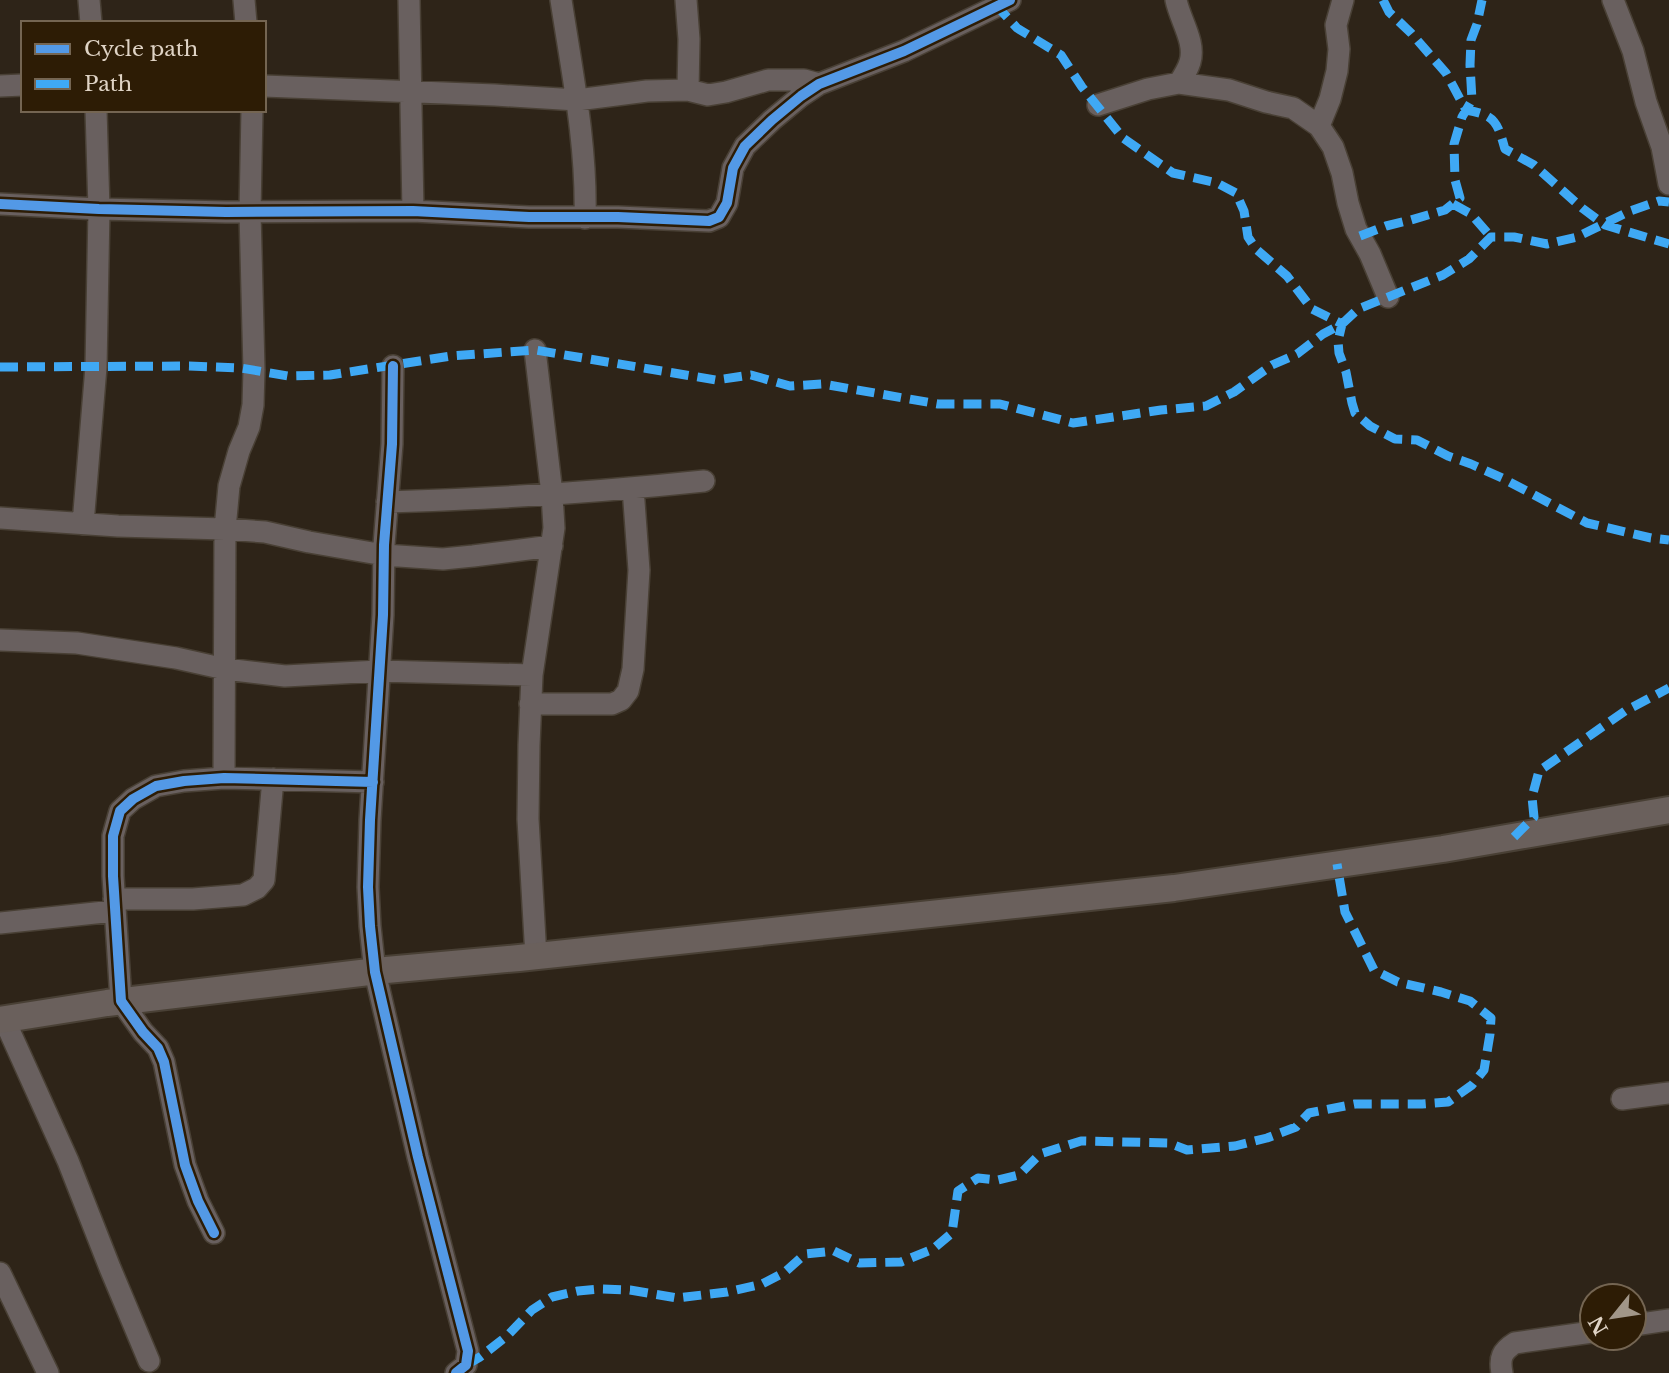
<svg xmlns="http://www.w3.org/2000/svg" width="1669" height="1373" font-family="'Libre Baskerville',serif">
  <style>
    .lines { fill: none; stroke-linecap: round; stroke-linejoin: round }
    .minor-casing { stroke: #494035; stroke-width: 24 }
    .major-casing { stroke: #494035; stroke-width: 30 }
    .minor { stroke: #69605f; stroke-width: 21 }
    .major { stroke: #6a605c; stroke-width: 26 }
    .quiet { stroke: #3fa9f5; stroke-width: 9; stroke-dasharray: 18 9; stroke-linecap: butt }
    .cycleway-casing { stroke: #2d1c05; stroke-width: 15 }
    .cycleway { stroke: #5399e6; stroke-width: 10 }
  </style>
  <rect width="100%" height="100%" fill="#2e2418"/>
  <g class="lines">
    <g class="minor-casing">
      <path id="minor" d="M 89,0 L 91,23
        M 244,0 L 246,23
        M 409,0 L 413,211
        M 561,0 C 572,72 587,145 585,218
        M 686,0 L 689,39 L 688,90
        M 1176,0 C 1180,20 1196,42 1190,62 C 1188,69 1183,77 1179,83
        M 1613,0 L 1633,51 L 1646,102 L 1662,147 L 1669,184
        M 0,86 L 23,85
        M 264,86 L 495,95 L 577,100 L 647,91 L 688,90 L 708,95 L 726,92 L 768,80 L 804,80 L 819,84
        M 1098,105 L 1148,89 L 1179,83 L 1229,90 L 1266,102 L 1293,108 L 1319,126 L 1333,147 L 1342,173 L 1348,203 L 1356,229 L 1370,254 L 1388,297
        M 1319,126 L 1330,99 L 1337,71 L 1339,49 L 1336,25 L 1343,0
        M 0,204 L 99,209 L 226,212 L 413,211 L 529,217 L 618,217 L 709,221 L 719,217 L 727,203 L 733,168 L 745,146 L 772,120 L 801,96 L 819,84 L 904,51 L 1010,0
        M 535,350 L 552,494 L 554,528 L 532,675 L 529,745 L 528,819 L 536,957
        M 393,366 L 392,444 L 384,545 L 383,615 L 370,820 L 368,887 L 370,926 L 375,972 L 418,1157 L 468,1351 L 466,1365 L 456,1373
        M 387,502 C 493,499 599,492 704,481
        M 0,518 L 118,526 L 225,529 L 265,532 L 309,542 L 384,555 L 443,559 L 473,556 L 552,546
        M 83,524 L 96,367 L 99,209 L 96,110
        M 0,640 L 77,643 L 176,658 L 225,669 L 285,676 L 379,671 L 532,675
        M 530,704 L 612,704 L 621,700 L 628,691 L 633,669 L 639,570 L 633,488
        M 224,778 L 225,529 L 229,486 L 239,451 L 249,427 L 253,405 L 254,370 L 250,212 L 252,110
        M 114,899 L 193,899 L 243,895 L 257,888 L 264,880 L 273,779
        M 0,923 L 114,911
        M 4,1019 L 68,1161 L 110,1268 L 149,1361
        M 1622,1099 L 1669,1093
        M 214,1233 L 198,1201 L 185,1165 L 164,1062 L 158,1048 L 143,1032 L 121,1001 L 113,876 L 113,836 L 120,811 L 133,799 L 156,786 L 184,781 L 224,778 L 373,782
        M 0,1273 L 48,1373
        M 1634,1325 L 1669,1320
        M 1502,1373 C 1499,1358 1502,1351 1515,1343 L 1592,1332"/>
    </g>
    <g class="major-casing">
      <path id="major" d="M 0,1020 L 107,1003 L 386,970 L 519,958 L 1174,888 L 1443,849 L 1669,810"/>
    </g>
    <use href="#minor" class="minor"/>
    <use href="#major" class="major"/>
    <path class="quiet" d="M 1383,0 L 1389,12 L 1411,33 L 1446,73 L 1466,110 C 1496,115 1497,122 1505,149 L 1534,165 L 1582,208 L 1605,225 L 1669,244
      M 995,4 L 1017,28 L 1061,55 L 1082,87 L 1123,138 L 1173,173 L 1217,183 L 1236,193 L 1244,211 L 1248,237 L 1256,249 L 1287,276 L 1312,309 L 1342,324 L 1338,341 L 1339,353 L 1346,372 L 1352,403 L 1355,413 L 1370,426 L 1395,439 L 1417,440 L 1448,456 L 1471,464 L 1502,478 L 1587,523 L 1651,538 L 1669,540
      M 1453,204 L 1471,214 L 1491,237
      M 1360,236 L 1386,226 L 1411,220 L 1445,210 L 1460,198 L 1455,180 L 1454,144 L 1462,117 L 1472,100 L 1470,65 L 1471,40 L 1477,24 L 1482,0
      M 0,367 L 189,366 L 241,368 L 288,376 L 330,375 L 451,356 L 535,350 L 716,380 L 751,375 L 790,386 L 823,384 L 938,404 L 1000,404 L 1073,423 L 1161,410 L 1206,406 L 1234,392 L 1272,365 L 1297,354 L 1323,334 L 1342,324 L 1358,309 L 1443,275 L 1469,259 L 1491,237 L 1514,237 L 1547,244 L 1577,237 L 1630,211 L 1659,201 L 1669,202
      M 1514,837 L 1534,817 L 1532,797 L 1539,771 L 1625,711 L 1669,688
      M 466,1365 L 480,1357 L 507,1336 L 532,1310 L 552,1297 L 578,1291 L 600,1289 L 630,1290 L 677,1298 L 727,1292 L 762,1284 L 785,1272 L 805,1254 L 834,1251 L 859,1263 L 901,1262 L 933,1249 L 952,1233 L 958,1191 L 978,1178 L 998,1180 L 1019,1175 L 1040,1154 L 1081,1141 L 1169,1143 L 1187,1150 L 1235,1146 L 1267,1138 L 1296,1127 L 1309,1113 L 1355,1104 L 1422,1104 L 1448,1102 L 1472,1085 L 1484,1070 L 1490,1034 L 1491,1018 L 1470,1001 L 1441,992 L 1398,982 L 1374,970 L 1345,912 L 1337,864"/>
    <g class="cycleway-casing">
      <path id="cycleway" d="M 0,204 L 99,209 L 226,212 L 413,211 L 529,217 L 618,217 L 709,221 L 719,217 L 727,203 L 733,168 L 745,146 L 772,120 L 801,96 L 819,84 L 904,51 L 1010,0
        M 393,366 L 392,444 L 384,545 L 383,615 L 370,820 L 368,887 L 370,926 L 375,972 L 418,1157 L 468,1351 L 466,1365 L 456,1373
        M 214,1233 L 198,1201 L 185,1165 L 164,1062 L 158,1048 L 143,1032 L 121,1001 L 113,876 L 113,836 L 120,811 L 133,799 L 156,786 L 184,781 L 224,778 L 373,782"/>
    </g>
    <use href="#cycleway" class="cycleway"/>
  </g>
  <rect x="21" y="21" width="245" height="91" fill="#2d1c05" stroke="#746552" stroke-width="2"/>
  <rect x="35" y="44" width="35" height="10" fill="#5399e6" stroke="#746552" stroke-width="2"/>
  <text x="84" y="56" font-size="21" fill="#dfd3c5">Cycle path</text>
  <rect x="35" y="79" width="35" height="10" fill="#3fa9f5" stroke="#746552" stroke-width="2"/>
  <text x="84" y="91" font-size="21" fill="#dfd3c5">Path</text>
  <g transform="translate(1613 1317) rotate(240)"><circle r="33" fill="#2d1c05" stroke="#746552" stroke-width="2"/>
  <path d="M0-5L12 26L0 18L-12 26Z" fill="#a19688"/>
  <text y="-10" font-size="19" font-weight="bold" text-anchor="middle" fill="#dfd3c5">N</text>
  </g>
</svg>
